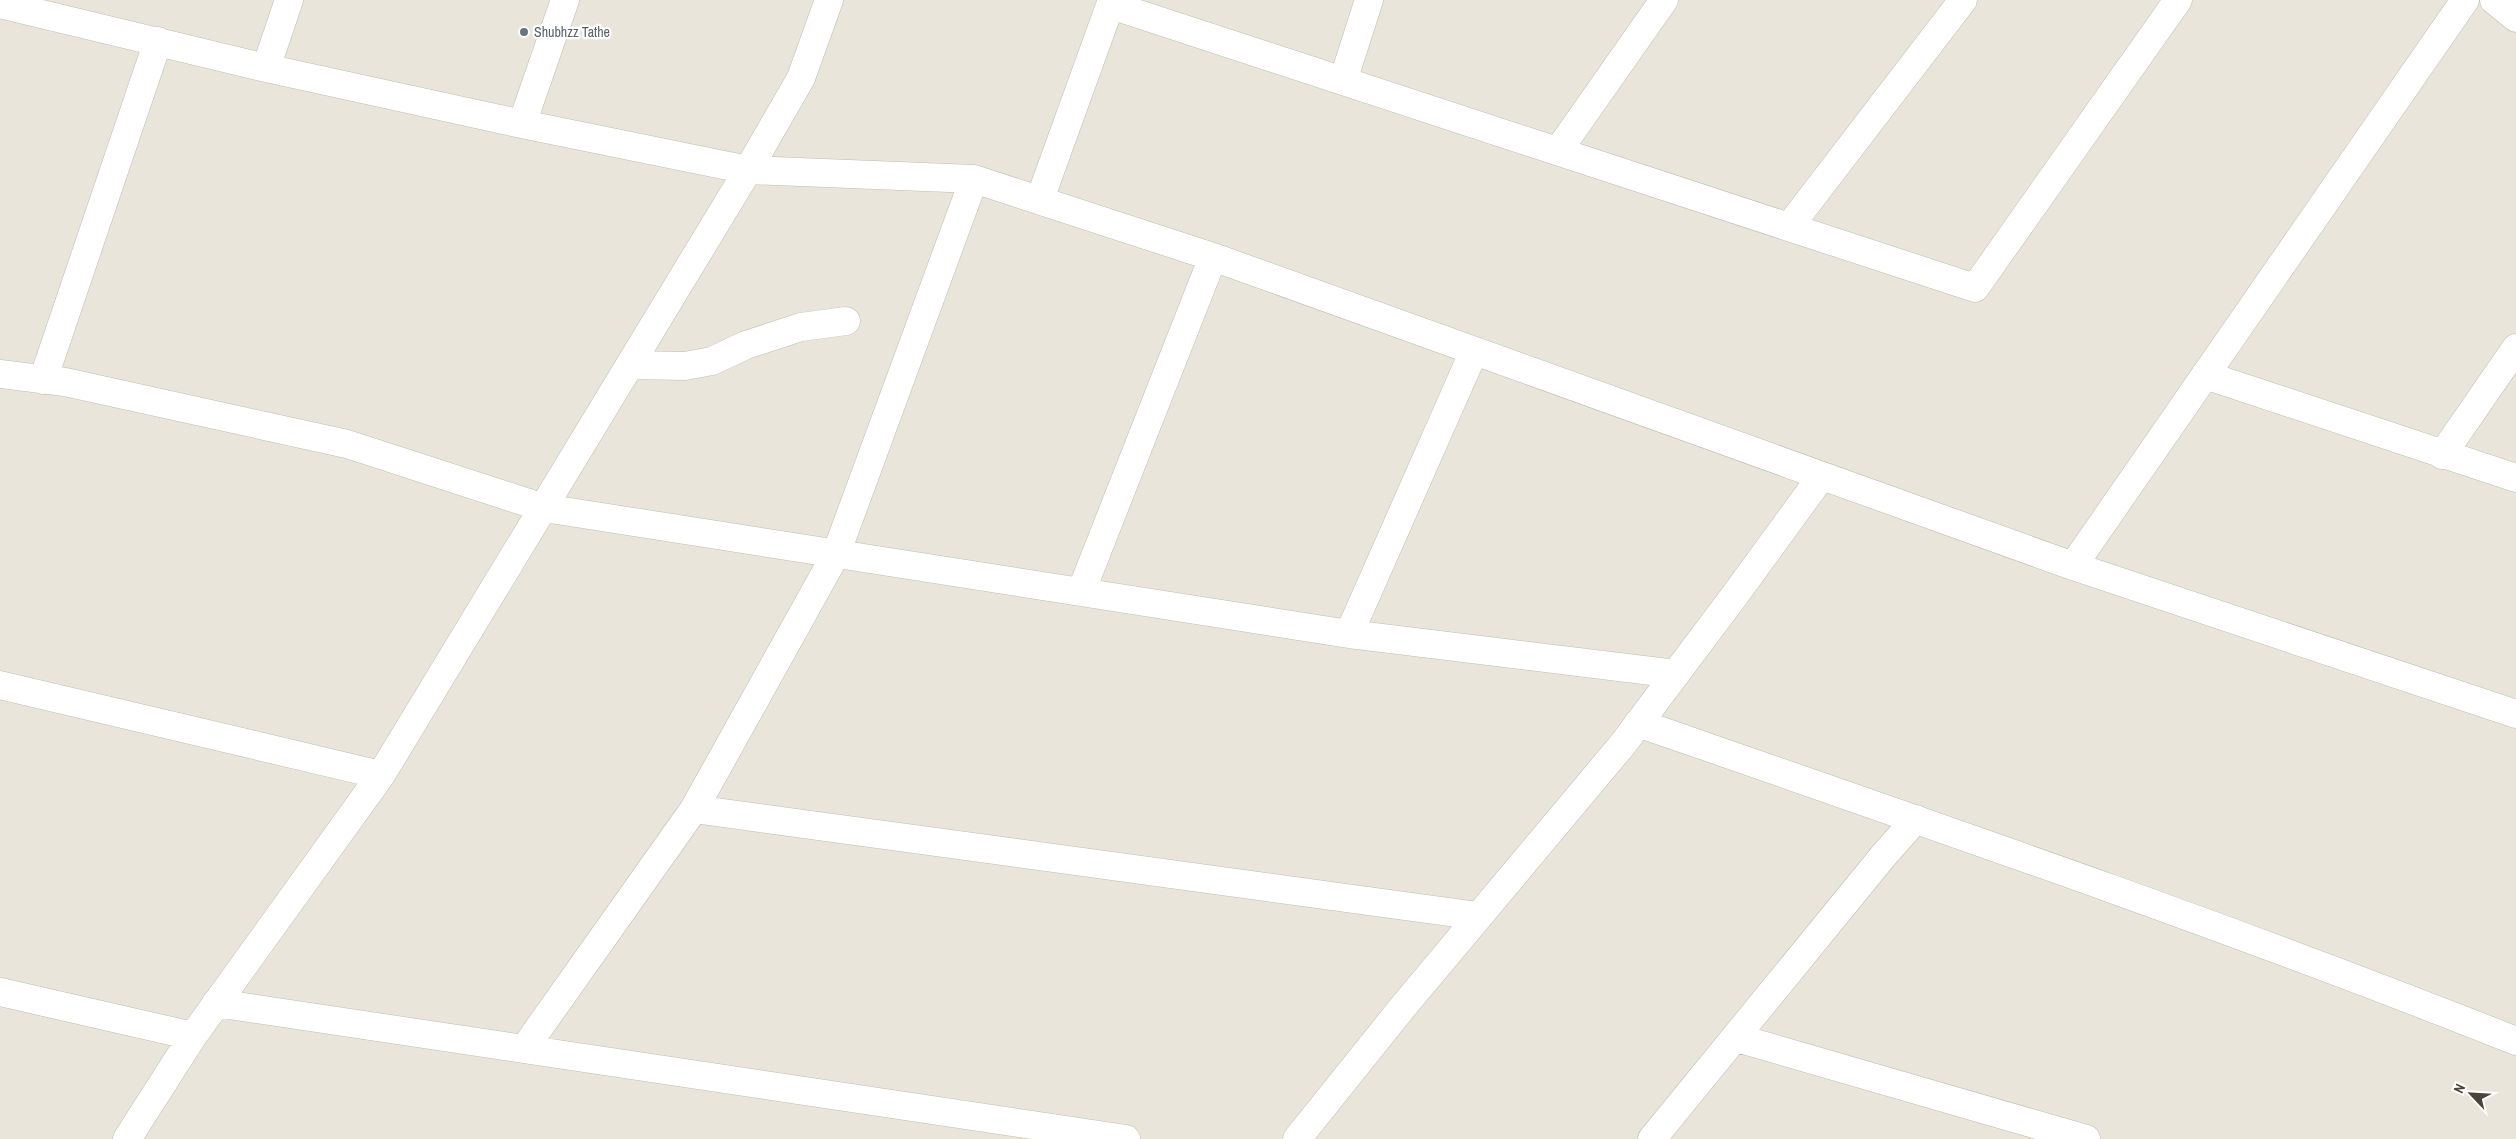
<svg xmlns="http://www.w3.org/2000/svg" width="2516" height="1139" font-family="'Archivo Narrow',sans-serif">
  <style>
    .residential { fill: #eae5da }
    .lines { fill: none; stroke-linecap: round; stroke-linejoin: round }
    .minor-casing { stroke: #c2bbae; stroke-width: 29 }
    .minor { stroke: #fff; stroke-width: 28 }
    .worship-dot { fill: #6b7280; stroke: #fff; stroke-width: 2 }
    .labels { text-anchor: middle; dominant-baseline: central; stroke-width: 4.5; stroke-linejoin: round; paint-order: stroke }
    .worship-label { font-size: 14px; fill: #5b616d; stroke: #fff; text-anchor: start }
  </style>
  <rect width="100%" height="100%" fill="#f6f3ec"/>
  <path class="residential" d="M 0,0 L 2516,0 L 2516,1139 L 0,1139 Z"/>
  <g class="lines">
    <g class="minor-casing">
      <path id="minor" d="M 2494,0 L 2516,18
        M 0,4 L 266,68 L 522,124 L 748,170 L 974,179 L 1213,257 L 2073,566 L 2516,714
        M 1111,5 L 1975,288 L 2178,0
        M 266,68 L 289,0
        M 1343,81 L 1369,0
        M 522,124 L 565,0
        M 1558,151 L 1664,0
        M 1040,199 L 1112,0
        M 1789,227 L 1963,0
        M 630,365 L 685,366 L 712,361 L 746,345 L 801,327 L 846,321
        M 0,374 L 65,382 L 347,444 L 544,508 L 1349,634 L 1676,674
        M 2205,375 L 2516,478
        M 43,380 L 158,41
        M 2442,455 L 2516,348
        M 2073,566 L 2465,0
        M 1081,592 L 1213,257
        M 1349,634 L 1474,351
        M 0,685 L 381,775
        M 1638,723 C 1932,825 2227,926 2516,1041
        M 694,809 L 1478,916
        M 0,992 L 193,1036
        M 216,1003 L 1126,1139
        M 1737,1038 L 2086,1139
        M 524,1049 L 694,809 L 836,554 L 974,179
        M 127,1139 L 193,1036 L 381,775 L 748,170 L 801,78 L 829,0
        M 1297,1139 L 1402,1008 L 1623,744 L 1735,595 L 1821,477
        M 1652,1139 L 1884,855 L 1916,819"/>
    </g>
    <use href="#minor" class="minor"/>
  </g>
  <circle class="worship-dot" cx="524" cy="32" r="5"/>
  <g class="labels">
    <g class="worship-label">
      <text x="534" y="32">Shubhzz Tathe</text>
    </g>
  </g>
  <g transform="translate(2471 1094) rotate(295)" stroke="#ffffff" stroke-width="4" paint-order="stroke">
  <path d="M0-4L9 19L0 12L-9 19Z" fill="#4b4439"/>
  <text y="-8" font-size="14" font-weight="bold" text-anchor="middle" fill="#4b4439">N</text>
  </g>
</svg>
